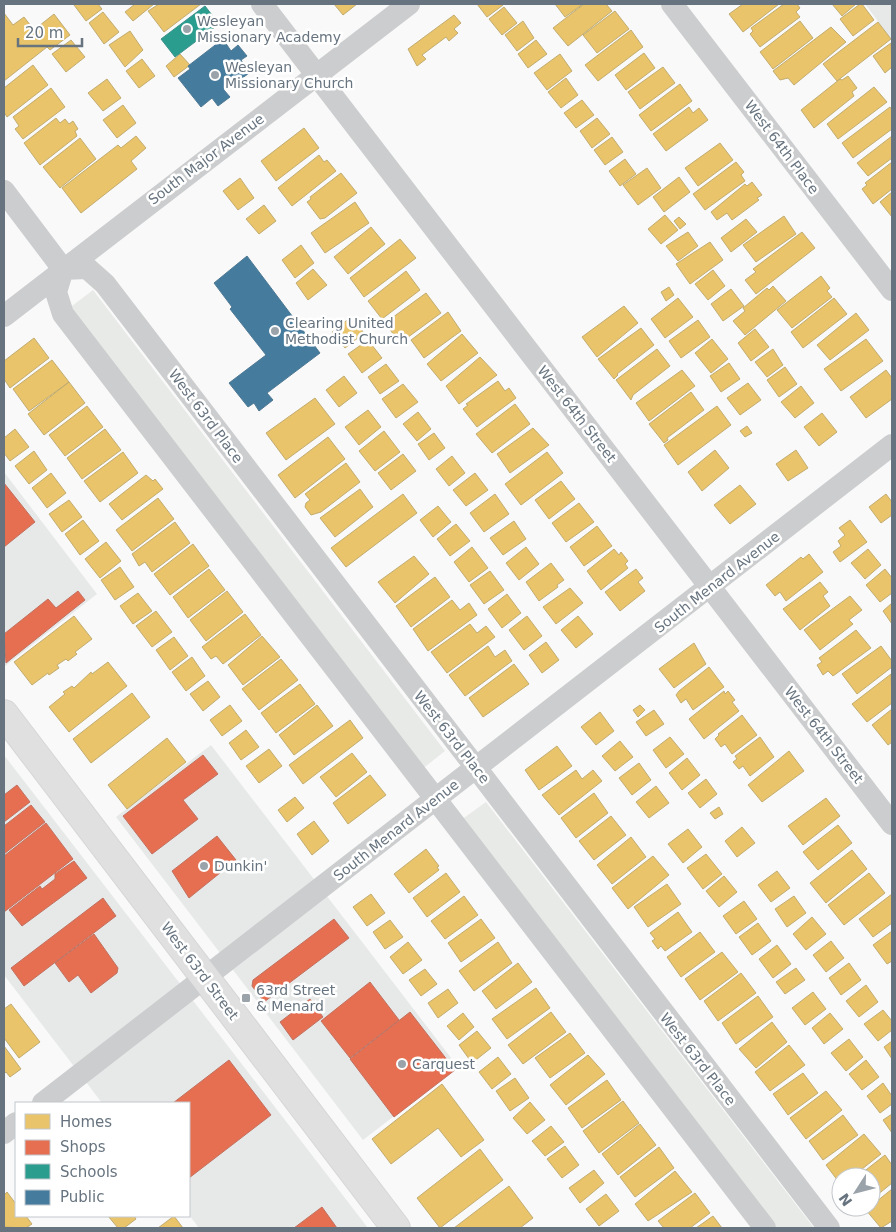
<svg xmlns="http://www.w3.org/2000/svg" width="896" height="1232" font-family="'DejaVu Sans',sans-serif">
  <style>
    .built { fill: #e7e9e9 }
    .green { fill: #e8eae7 }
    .homes { fill: #e9c46a; stroke: #c2ac70 }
    .shops { fill: #e76f51; stroke: #c1705f }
    .schools { fill: #2a9d8f; stroke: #3c918a }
    .public { fill: #457b9d; stroke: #4f7994 }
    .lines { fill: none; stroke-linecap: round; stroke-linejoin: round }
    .major-casing { stroke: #d5d6d7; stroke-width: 30 }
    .minor { stroke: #cccdce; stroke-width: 22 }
    .major { stroke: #e0e0e1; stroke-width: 28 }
    .poi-dot { fill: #9aa3aa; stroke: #fff; stroke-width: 2 }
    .labels { text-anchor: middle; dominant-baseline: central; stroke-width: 5; stroke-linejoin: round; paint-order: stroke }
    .poi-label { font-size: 14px; fill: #67747f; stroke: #fff; text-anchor: start }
    .street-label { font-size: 14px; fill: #67747f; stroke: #fff }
  </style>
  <rect width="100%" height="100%" fill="#f9f9f9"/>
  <path class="built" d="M 865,4 L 892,4 L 892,40 Z
    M 4,472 L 97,594 L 4,667 Z
    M 211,745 L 458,1067 L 363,1140 L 116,817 Z
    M 4,755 L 368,1228 L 199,1228 L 189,1215 L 189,1103 L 102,1103 L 4,975 Z"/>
  <path class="green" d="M 93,290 L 445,751 L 421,770 L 68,309 Z
    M 486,802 L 814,1228 L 774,1228 L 461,820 Z"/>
  <path class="homes" d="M 76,4 L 98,4 L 102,9 L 86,21 L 74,5 Z
    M 135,4 L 154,4 L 133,21 L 125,12 Z
    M 159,4 L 201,4 L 164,32 L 148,11 Z
    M 334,4 L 357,4 L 343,15 Z
    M 477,4 L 502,4 L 503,5 L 487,17 Z
    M 555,4 L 583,4 L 565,17 Z
    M 584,4 L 606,4 L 612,11 L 568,46 L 553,28 Z
    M 743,4 L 779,4 L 743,32 L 729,14 Z
    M 784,4 L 797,4 L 800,8 L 796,12 L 800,17 L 760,47 L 750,34 L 753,31 L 751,28 Z
    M 832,4 L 856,4 L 842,16 Z
    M 860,4 L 862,4 L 874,20 L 853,36 L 840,19 Z
    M 504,7 L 517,23 L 502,35 L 489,19 Z
    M 615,11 L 629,29 L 597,53 L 583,35 Z
    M 103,12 L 119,32 L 104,44 L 89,23 Z
    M 4,13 L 13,25 L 24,17 L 34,30 L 54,14 L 70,35 L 50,50 L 47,47 L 4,81 Z
    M 454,15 L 461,23 L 454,29 L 458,33 L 449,41 L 446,37 L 422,55 L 426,59 L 417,66 L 408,49 Z
    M 523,21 L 534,38 L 517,51 L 505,35 Z
    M 800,21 L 813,38 L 773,69 L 760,52 Z
    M 878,22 L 891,39 L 837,81 L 823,64 Z
    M 831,27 L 846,42 L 794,85 L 788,78 L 780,80 L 773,71 Z
    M 631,30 L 643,47 L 598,81 L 585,65 Z
    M 130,31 L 143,50 L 125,67 L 109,45 Z
    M 71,40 L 85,57 L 66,72 L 52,54 Z
    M 536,40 L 547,54 L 528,68 L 518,54 Z
    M 891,43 L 892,67 L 885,73 L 873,56 Z
    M 644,53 L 655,68 L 626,90 L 615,75 Z
    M 180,54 L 190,65 L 174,77 L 166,66 Z
    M 560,54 L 572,71 L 547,90 L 534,73 Z
    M 142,59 L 155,76 L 139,88 L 126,71 Z
    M 33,65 L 48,85 L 7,117 L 4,112 L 4,88 Z
    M 663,67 L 675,83 L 640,109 L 628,92 Z
    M 848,76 L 857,88 L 852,92 L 854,96 L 814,128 L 801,110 L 840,79 L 842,80 Z
    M 566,78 L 578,95 L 561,108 L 548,92 Z
    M 107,79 L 121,98 L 103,111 L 88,93 Z
    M 680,84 L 692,101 L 651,131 L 639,115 Z
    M 874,87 L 887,102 L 838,139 L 827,124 Z
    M 51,88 L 65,107 L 23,139 L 15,129 L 19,126 L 13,117 Z
    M 582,100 L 594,115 L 576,128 L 564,113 Z
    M 123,105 L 136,123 L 117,138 L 103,120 Z
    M 689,107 L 693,113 L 699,108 L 708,120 L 666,151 L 653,134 Z
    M 890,107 L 892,110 L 892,129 L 853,158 L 842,143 Z
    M 56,118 L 60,123 L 65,119 L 69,124 L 73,121 L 78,129 L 75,131 L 77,136 L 40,165 L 24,143 Z
    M 597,118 L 610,134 L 592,148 L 580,131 Z
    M 304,128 L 319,148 L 276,181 L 261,161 Z
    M 136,136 L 146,148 L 131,161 L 137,169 L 81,213 L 62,188 L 118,145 L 121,148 Z
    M 892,136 L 892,158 L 868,176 L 857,163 Z
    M 612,137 L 623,152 L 605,165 L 594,150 Z
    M 80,138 L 96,159 L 60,188 L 43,167 Z
    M 720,143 L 733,160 L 698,186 L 685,168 Z
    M 319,155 L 324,162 L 327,160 L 336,171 L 292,206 L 278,188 Z
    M 625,159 L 636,174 L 620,186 L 609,171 Z
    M 736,162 L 744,172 L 741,175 L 745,181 L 705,210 L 693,194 Z
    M 892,162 L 892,189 L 873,204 L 862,189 L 867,185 L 865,183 Z
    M 647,168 L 661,188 L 638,205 L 623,185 Z
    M 341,173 L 357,193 L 325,218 L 320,219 L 307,202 L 311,199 L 310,197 Z
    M 679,177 L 690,192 L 664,212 L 653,197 Z
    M 240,178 L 254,198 L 238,210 L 223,191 Z
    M 752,182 L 762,195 L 757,198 L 759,200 L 732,220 L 727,213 L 717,220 L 711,212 L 745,184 L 747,186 Z
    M 892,192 L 892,217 L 880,202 Z
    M 355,202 L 369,223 L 325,253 L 311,233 Z
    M 264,205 L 276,221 L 259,234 L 246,219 Z
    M 665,215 L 678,230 L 661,244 L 648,229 Z
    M 784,216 L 796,234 L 756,262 L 743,245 Z
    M 679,217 L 686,224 L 680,229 L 674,221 Z
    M 746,219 L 757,232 L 731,252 L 721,238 Z
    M 371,227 L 385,244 L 348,274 L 334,257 Z
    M 688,232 L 698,246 L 678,261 L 666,246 Z
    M 802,232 L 815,248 L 756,294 L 745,280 L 756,272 L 753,269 Z
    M 400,239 L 416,258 L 364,297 L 350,278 Z
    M 710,242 L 723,260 L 690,284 L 676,264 Z
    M 301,245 L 314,263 L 295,278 L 282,260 Z
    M 313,269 L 327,285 L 308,300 L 296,283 Z
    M 713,270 L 725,286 L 708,300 L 695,284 Z
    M 406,271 L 420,290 L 382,319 L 368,301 Z
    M 821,276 L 830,288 L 827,291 L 832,297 L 792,328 L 777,310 Z
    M 773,286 L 786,301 L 745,335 L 733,321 L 745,311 L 743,308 L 767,288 L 769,290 Z
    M 669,287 L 674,295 L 666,301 L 661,292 Z
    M 731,289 L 744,306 L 723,321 L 711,304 Z
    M 426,293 L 441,313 L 400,343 L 385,323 Z
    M 678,298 L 693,317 L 665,338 L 651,319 Z
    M 834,298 L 847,314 L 803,348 L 791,332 Z
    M 624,306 L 638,323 L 597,357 L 582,337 Z
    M 448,312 L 461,331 L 424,358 L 411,340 Z
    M 856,313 L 869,330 L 830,360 L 817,345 Z
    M 351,317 L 364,333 L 345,348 L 332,332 Z
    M 698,320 L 710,337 L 681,358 L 669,341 Z
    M 641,328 L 654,345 L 617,374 L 618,375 L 614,379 L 598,359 Z
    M 755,329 L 769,347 L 751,361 L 738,343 Z
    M 462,334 L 478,353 L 441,381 L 427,364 Z
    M 34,338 L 49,358 L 10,388 L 4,379 L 4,361 Z
    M 712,339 L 728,359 L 711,373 L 695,353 Z
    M 866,339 L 883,361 L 841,391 L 824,369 Z
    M 368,340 L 382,358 L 362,373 L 348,354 Z
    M 657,349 L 670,366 L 633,395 L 631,400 L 616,380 Z
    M 773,349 L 783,365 L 767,377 L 755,362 Z
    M 480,357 L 497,375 L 459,404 L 446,386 Z
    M 52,360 L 69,382 L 29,411 L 13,389 Z
    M 729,363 L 740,379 L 721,392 L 710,376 Z
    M 386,364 L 399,381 L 380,394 L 368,377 Z
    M 785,367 L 797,384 L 779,397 L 767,380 Z
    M 682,370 L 695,386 L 649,421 L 636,403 Z
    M 886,370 L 892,378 L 892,399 L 866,418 L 850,397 Z
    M 344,376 L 357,393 L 339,407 L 326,390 Z
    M 498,381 L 505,391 L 509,388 L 516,398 L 477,427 L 463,409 L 468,405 L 466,404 Z
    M 69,382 L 85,403 L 44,435 L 28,414 Z
    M 748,383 L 761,400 L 740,415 L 727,398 Z
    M 403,384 L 418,402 L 396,418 L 382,399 Z
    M 801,386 L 814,403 L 795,418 L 781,402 Z
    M 691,392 L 704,410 L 667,438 L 668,440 L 664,443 L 649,424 Z
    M 315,398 L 335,424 L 286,460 L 266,433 Z
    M 515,404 L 530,424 L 492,453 L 476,434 Z
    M 87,406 L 103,427 L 65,456 L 49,435 Z
    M 717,406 L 731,425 L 678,465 L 664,445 Z
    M 368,410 L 381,427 L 359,445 L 345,427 Z
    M 418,412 L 431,429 L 417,441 L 403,424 Z
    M 822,413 L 837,432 L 819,446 L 804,427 Z
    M 747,426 L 752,433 L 745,437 L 740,431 Z
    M 533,428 L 549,445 L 510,473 L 497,454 Z
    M 15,429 L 29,447 L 10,461 L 4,453 L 4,438 Z
    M 105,429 L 121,450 L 82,479 L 67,458 Z
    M 384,431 L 400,452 L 375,471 L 359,451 Z
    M 434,433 L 445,448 L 429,460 L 418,444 Z
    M 328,437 L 345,459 L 295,498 L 278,475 Z
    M 715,450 L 729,468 L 702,491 L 688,472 Z
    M 796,450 L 808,468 L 788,481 L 776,464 Z
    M 34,451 L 47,470 L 29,484 L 15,466 Z
    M 123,452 L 138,473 L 100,502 L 84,481 Z
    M 547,452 L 563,473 L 521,505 L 505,484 Z
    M 403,454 L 416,471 L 391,490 L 378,473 Z
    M 452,456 L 465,473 L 449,486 L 436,469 Z
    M 346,463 L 360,482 L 321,512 L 311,515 L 305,507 L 306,503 L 310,500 L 305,494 Z
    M 51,473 L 66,493 L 47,508 L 32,488 Z
    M 475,473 L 488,490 L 466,506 L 453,490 Z
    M 146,475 L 153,481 L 155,479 L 163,489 L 122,520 L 109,504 Z
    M 561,481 L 575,499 L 549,519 L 535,500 Z
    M 740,485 L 756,504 L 730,524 L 714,505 Z
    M 360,489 L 373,507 L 335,537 L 320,518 Z
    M 403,494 L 417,513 L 346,567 L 331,548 Z
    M 495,494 L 509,514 L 484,532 L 470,513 Z
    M 886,494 L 892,502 L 892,515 L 881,523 L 869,507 Z
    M 158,498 L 174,519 L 132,551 L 116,530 Z
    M 69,500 L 82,517 L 62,532 L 49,514 Z
    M 579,503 L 594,522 L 566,542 L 552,523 Z
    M 438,506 L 451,522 L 433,537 L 420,520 Z
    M 83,520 L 99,541 L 80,555 L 65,534 Z
    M 850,520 L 867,542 L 840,562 L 833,552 L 841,546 L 838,541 L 845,535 L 839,528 Z
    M 514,521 L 526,539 L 503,555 L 490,538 Z
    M 175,522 L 190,543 L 152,572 L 145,562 L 139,566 L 132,554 Z
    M 456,524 L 470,541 L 450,556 L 437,539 Z
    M 597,526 L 612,546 L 584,566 L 570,547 Z
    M 106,542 L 121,561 L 100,578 L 85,559 Z
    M 193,544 L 209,566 L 170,595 L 154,574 Z
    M 472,547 L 488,568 L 469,582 L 454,562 Z
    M 526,547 L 539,564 L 519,580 L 506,563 Z
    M 614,549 L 619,555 L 621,552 L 628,561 L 625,564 L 628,568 L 601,590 L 587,571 Z
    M 868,549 L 881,565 L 865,579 L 851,563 Z
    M 809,554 L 823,572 L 786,601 L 780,592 L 775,596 L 766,585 L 801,557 L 803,559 Z
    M 414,556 L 429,574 L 395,603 L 378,582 Z
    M 551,563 L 564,580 L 557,585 L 558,587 L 539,601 L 526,582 Z
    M 120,567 L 134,587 L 115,600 L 101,580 Z
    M 209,569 L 225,590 L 188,618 L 173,597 Z
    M 636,569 L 643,578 L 638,582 L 645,591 L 620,611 L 605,592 Z
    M 885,569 L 892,578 L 892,593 L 880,602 L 866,585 Z
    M 490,571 L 504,590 L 484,604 L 470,585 Z
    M 435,577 L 450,597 L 411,627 L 396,606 Z
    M 820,582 L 828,592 L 823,596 L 830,606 L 800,630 L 783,609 Z
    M 570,588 L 583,603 L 556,624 L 543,607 Z
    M 227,591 L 243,612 L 206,641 L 190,620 Z
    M 138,593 L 152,611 L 133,624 L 120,606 Z
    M 507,594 L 521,613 L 502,628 L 488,609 Z
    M 850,596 L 862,610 L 849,620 L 853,624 L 820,650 L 804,630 Z
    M 452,600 L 460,610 L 469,603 L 477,615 L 428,651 L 413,629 Z
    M 892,603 L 892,624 L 883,611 Z
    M 156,611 L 172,632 L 152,647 L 136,626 Z
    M 245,614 L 261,635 L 223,664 L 216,656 L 211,659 L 202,647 Z
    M 74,616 L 92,639 L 75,652 L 77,654 L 68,661 L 66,659 L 57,665 L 59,668 L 49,675 L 48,673 L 32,685 L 14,662 Z
    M 527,616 L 542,636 L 524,650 L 509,630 Z
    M 578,616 L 593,634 L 576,648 L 561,630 Z
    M 470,624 L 477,633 L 486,626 L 495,637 L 447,673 L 431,652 Z
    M 856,630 L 871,648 L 833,676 L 828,671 L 823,675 L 817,665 L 822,662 L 819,658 Z
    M 262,636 L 280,657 L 243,685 L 228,665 Z
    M 174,637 L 188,656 L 170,670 L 156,650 Z
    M 546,642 L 559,660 L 542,673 L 529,655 Z
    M 694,643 L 706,664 L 674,688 L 659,669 Z
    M 488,646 L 495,657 L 505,650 L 512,661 L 465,696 L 449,675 Z
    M 881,646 L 892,661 L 892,667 L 857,694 L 842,674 Z
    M 192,657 L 205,676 L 186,691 L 172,672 Z
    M 281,659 L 298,680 L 259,710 L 242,689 Z
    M 108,662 L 127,686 L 69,732 L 49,707 L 65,694 L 63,692 L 72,686 L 74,688 L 91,672 L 92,674 Z
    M 514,664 L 529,684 L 483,717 L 469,698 Z
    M 709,667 L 724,687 L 693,710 L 686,699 L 681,703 L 676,695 L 679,691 Z
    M 891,674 L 892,703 L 867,722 L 852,704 Z
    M 208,681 L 220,697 L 203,711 L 190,694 Z
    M 300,684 L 315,704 L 276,733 L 261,713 Z
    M 724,691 L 725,694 L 728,691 L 735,700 L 732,702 L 739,711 L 704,739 L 689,719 Z
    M 132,693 L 150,717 L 91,763 L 73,739 Z
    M 230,705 L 242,721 L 222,736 L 210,720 Z
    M 317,705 L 333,726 L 294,755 L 279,735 Z
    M 640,705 L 645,710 L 638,717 L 633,710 Z
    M 892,709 L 892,742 L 888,745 L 872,725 Z
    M 654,710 L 664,724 L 646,736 L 636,722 Z
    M 600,712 L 614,731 L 596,745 L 581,727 Z
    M 742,715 L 757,735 L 732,754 L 725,744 L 721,747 L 715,739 L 719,735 L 718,734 Z
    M 350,720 L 363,738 L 303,784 L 289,765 Z
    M 246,730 L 259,747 L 241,760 L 229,743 Z
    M 670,737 L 684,754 L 666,768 L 653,750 Z
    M 760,737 L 774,757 L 750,776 L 743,766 L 739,769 L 733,762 L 737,759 L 735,756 Z
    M 167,738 L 186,762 L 127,809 L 108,785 Z
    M 620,741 L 633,757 L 615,771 L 602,756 Z
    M 557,746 L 572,766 L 539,790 L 525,770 Z
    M 269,749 L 282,766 L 259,783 L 246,766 Z
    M 789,751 L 804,771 L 762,802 L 748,785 Z
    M 352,753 L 367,772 L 336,797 L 320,777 Z
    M 687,758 L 700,775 L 682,790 L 669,773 Z
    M 639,763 L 651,780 L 632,795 L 619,778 Z
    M 576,770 L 582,779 L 593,770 L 602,781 L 559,815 L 542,795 Z
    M 370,775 L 386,795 L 348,824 L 333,803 Z
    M 706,779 L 717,794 L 700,808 L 688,793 Z
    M 656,786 L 669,803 L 649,818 L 636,802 Z
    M 594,793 L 608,813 L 576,838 L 561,818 Z
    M 295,797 L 304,808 L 287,822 L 278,810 Z
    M 826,798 L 840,816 L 803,845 L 788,826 Z
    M 719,807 L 723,814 L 715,819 L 710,813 Z
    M 611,816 L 626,835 L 594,860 L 579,841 Z
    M 314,821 L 329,841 L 312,855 L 297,834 Z
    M 838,825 L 852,843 L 818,870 L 803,852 Z
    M 742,827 L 755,843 L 737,857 L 725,841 Z
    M 688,829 L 702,847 L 683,863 L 668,844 Z
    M 631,837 L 646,857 L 612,884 L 597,865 Z
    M 426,849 L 439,866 L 437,867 L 439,870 L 409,893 L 394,874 Z
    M 852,850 L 867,869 L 826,903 L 810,883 Z
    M 706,854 L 722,874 L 703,889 L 687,868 Z
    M 653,856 L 669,875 L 628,909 L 612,888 Z
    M 777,871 L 790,888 L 771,902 L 758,885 Z
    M 446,873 L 460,892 L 427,917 L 413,898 Z
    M 869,873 L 885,893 L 844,925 L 828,905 Z
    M 724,876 L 737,892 L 719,907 L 706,891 Z
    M 667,884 L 681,904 L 648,927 L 634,907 Z
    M 371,894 L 385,913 L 367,926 L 353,907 Z
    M 892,894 L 892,923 L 873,937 L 859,919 Z
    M 464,896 L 478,915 L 445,939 L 431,921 Z
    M 794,896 L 806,913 L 787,927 L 775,909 Z
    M 744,901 L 757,919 L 736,934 L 723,916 Z
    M 678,912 L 692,932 L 665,951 L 661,946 L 658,949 L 652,941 L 655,939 L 650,933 Z
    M 812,917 L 826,934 L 806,950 L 793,934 Z
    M 481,919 L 495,938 L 461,962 L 448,943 Z
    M 390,920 L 403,937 L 385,949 L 373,932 Z
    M 758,923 L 771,941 L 752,955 L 739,937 Z
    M 892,931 L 892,961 L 887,964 L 873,945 Z
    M 700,932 L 715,952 L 681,977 L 667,957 Z
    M 831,941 L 844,958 L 826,972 L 813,955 Z
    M 408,942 L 422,960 L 403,974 L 390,957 Z
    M 498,942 L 512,963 L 474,991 L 459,971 Z
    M 777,945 L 791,964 L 773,978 L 759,959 Z
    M 722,952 L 738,972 L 700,1000 L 685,979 Z
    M 518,963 L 532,982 L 496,1009 L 482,991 Z
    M 849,963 L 861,980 L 841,995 L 829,978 Z
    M 796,968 L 805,980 L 785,994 L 776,982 Z
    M 425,969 L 437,984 L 421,996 L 409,980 Z
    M 741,973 L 756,993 L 718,1021 L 704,1001 Z
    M 866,985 L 878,1002 L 859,1017 L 846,1001 Z
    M 536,988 L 550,1008 L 507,1039 L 492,1019 Z
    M 448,989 L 458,1003 L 438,1018 L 428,1003 Z
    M 813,992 L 826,1009 L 805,1025 L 792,1008 Z
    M 758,996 L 773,1017 L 736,1044 L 722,1023 Z
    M 11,1004 L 40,1042 L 19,1058 L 4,1038 L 4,1009 Z
    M 883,1010 L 892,1021 L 892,1030 L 878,1041 L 864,1024 Z
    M 551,1012 L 566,1032 L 523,1064 L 508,1045 Z
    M 463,1013 L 474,1027 L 459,1040 L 447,1026 Z
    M 830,1013 L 843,1029 L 824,1044 L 812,1028 Z
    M 772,1022 L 787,1042 L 756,1068 L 739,1049 Z
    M 477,1031 L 491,1048 L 472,1063 L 459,1045 Z
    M 570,1033 L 585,1053 L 550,1078 L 535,1058 Z
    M 849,1039 L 863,1057 L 846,1071 L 831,1053 Z
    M 892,1041 L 892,1059 L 884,1047 Z
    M 789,1045 L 805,1065 L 770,1091 L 755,1072 Z
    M 4,1046 L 21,1069 L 10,1077 L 6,1072 L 4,1074 Z
    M 588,1055 L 605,1074 L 566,1105 L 550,1085 Z
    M 498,1057 L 511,1074 L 492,1089 L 479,1072 Z
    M 866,1060 L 879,1077 L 862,1090 L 849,1074 Z
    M 803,1073 L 818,1093 L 788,1115 L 773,1094 Z
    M 515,1078 L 529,1098 L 510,1111 L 496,1091 Z
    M 607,1080 L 621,1100 L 582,1128 L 568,1108 Z
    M 883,1083 L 892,1096 L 892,1104 L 880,1113 L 867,1096 Z
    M 442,1084 L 484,1140 L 461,1157 L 438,1128 L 391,1164 L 372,1139 Z
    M 826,1091 L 842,1110 L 806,1139 L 790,1118 Z
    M 623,1101 L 639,1123 L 599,1153 L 583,1131 Z
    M 530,1102 L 545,1120 L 527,1134 L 513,1118 Z
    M 892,1114 L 892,1133 L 883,1120 Z
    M 843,1115 L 858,1135 L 823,1160 L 809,1141 Z
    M 640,1124 L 656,1145 L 618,1175 L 602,1154 Z
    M 551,1126 L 564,1142 L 545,1156 L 532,1141 Z
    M 864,1134 L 881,1154 L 852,1177 L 841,1177 L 841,1185 L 826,1165 Z
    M 565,1146 L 579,1165 L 562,1178 L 547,1159 Z
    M 659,1147 L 674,1168 L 635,1197 L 620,1177 Z
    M 480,1149 L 503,1180 L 440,1228 L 417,1198 Z
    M 885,1155 L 892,1165 L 892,1183 L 871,1200 L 871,1177 L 857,1177 Z
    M 594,1170 L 604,1183 L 580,1203 L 569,1188 Z
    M 675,1171 L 692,1192 L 648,1221 L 635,1204 Z
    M 509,1186 L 533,1218 L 520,1228 L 454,1228 Z
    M 892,1189 L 892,1221 L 881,1228 L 866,1210 Z
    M 7,1192 L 16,1204 L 16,1216 L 26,1216 L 32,1224 L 26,1228 L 4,1227 L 4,1195 Z
    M 695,1193 L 710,1213 L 690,1228 L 664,1228 L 658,1221 Z
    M 606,1194 L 619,1211 L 599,1226 L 586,1209 Z
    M 108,1216 L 134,1216 L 136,1219 L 124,1228 L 118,1228 Z
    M 174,1216 L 183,1228 L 158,1228 Z
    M 713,1216 L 722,1228 L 696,1228 Z"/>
  <path class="shops" d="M 4,483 L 35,522 L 4,547 Z
    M 78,591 L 85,600 L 6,663 L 4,634 L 48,599 L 56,608 Z
    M 203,755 L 218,774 L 183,800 L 198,819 L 152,854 L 123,816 Z
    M 17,785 L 30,802 L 4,822 L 4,795 Z
    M 31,805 L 45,822 L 4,854 L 4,826 Z
    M 46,823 L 73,859 L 4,912 L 4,856 Z
    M 217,836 L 236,860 L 189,898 L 172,871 Z
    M 74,861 L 87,878 L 22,926 L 9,910 L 40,886 L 42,889 L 55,879 L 55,874 Z
    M 103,898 L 116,916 L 24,986 L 11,968 Z
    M 334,919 L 349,938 L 264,1002 L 252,986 L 253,980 Z
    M 94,934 L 118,968 L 117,973 L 91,993 L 78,975 L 69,982 L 55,963 Z
    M 370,982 L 399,1020 L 350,1058 L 321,1021 Z
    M 310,999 L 323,1017 L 293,1040 L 280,1022 Z
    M 410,1012 L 455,1070 L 394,1117 L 350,1059 Z
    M 229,1060 L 271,1115 L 189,1178 L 189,1103 L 173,1103 Z
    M 322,1207 L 337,1228 L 294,1228 Z"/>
  <path class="schools" d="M 205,6 L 219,24 L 175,57 L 161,39 Z"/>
  <path class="public" d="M 223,39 L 231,51 L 238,45 L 247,56 L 241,60 L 251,72 L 224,90 L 230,97 L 218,106 L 212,98 L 201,107 L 178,78 L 190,69 L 188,66 Z
    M 247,256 L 320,353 L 267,393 L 273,400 L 259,411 L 254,403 L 248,407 L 229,383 L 266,355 L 230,309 L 232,307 L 214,283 Z"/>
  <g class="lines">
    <g class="major-casing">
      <path id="major" d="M 4,714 L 396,1228"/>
    </g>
    <path class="minor" d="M 262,4 L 892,824
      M 672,4 L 892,290
      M 4,191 L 63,269
      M 63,269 L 87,268 L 105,284 L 829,1228
      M 63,269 L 56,292 L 63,314 L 765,1228
      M 4,316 L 409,4
      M 43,1103 L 892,445
      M 4,1133 L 16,1123"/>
    <use href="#major" class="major"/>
  </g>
  <g class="poi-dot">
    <circle cx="187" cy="29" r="5"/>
    <circle cx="215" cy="75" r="5"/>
    <circle cx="275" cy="331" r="5"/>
    <circle cx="204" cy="866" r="5"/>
    <rect x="241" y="993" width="10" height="10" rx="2.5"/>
    <circle cx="402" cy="1064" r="5"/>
  </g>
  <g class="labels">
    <g class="poi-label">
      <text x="197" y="21">Wesleyan<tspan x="197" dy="16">Missionary Academy</tspan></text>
      <text x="225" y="67">Wesleyan<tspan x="225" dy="16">Missionary Church</tspan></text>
      <text x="285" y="323">Clearing United<tspan x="285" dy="16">Methodist Church</tspan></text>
      <text x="214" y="866">Dunkin'</text>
      <text x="256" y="990">63rd Street<tspan x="256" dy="16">&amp; Menard</tspan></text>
      <text x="412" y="1064">Carquest</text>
    </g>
    <g class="street-label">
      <text transform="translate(782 147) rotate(53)">West 64th Place</text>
      <text transform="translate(206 159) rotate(-37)">South Major Avenue</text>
      <text transform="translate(577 414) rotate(52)">West 64th Street</text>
      <text transform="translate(206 416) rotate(53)">West 63rd Place</text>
      <text transform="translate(717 582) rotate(-38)">South Menard Avenue</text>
      <text transform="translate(824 735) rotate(52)">West 64th Street</text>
      <text transform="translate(452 737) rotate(52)">West 63rd Place</text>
      <text transform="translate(396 830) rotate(-38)">South Menard Avenue</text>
      <text transform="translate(200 971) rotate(53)">West 63rd Street</text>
      <text transform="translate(698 1059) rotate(52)">West 63rd Place</text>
    </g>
  </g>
  <rect width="896" height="1232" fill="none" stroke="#67747f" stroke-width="10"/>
  <rect x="15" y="1102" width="175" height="115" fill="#ffffff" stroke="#c2c7cc"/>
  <rect x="25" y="1114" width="25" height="15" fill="#e9c46a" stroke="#c2c7cc"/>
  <text x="60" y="1127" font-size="15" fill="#67747f">Homes</text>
  <rect x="25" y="1140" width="25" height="15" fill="#e76f51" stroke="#c2c7cc"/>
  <text x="60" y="1152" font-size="15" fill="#67747f">Shops</text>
  <rect x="25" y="1164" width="25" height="15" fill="#2a9d8f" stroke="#c2c7cc"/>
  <text x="60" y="1177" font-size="15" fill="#67747f">Schools</text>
  <rect x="25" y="1190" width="25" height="15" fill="#457b9d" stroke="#c2c7cc"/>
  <text x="60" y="1202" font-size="15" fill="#67747f">Public</text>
  <g transform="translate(856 1192) rotate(234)"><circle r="24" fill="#ffffff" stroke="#c2c7cc"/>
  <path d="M0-4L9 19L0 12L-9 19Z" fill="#9aa3aa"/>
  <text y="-8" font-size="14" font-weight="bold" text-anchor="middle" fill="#67747f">N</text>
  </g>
  <path d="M18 38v8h64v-8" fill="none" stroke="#67747f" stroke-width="2.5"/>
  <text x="25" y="38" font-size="15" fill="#67747f" stroke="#ffffff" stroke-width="4" paint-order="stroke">20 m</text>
</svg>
